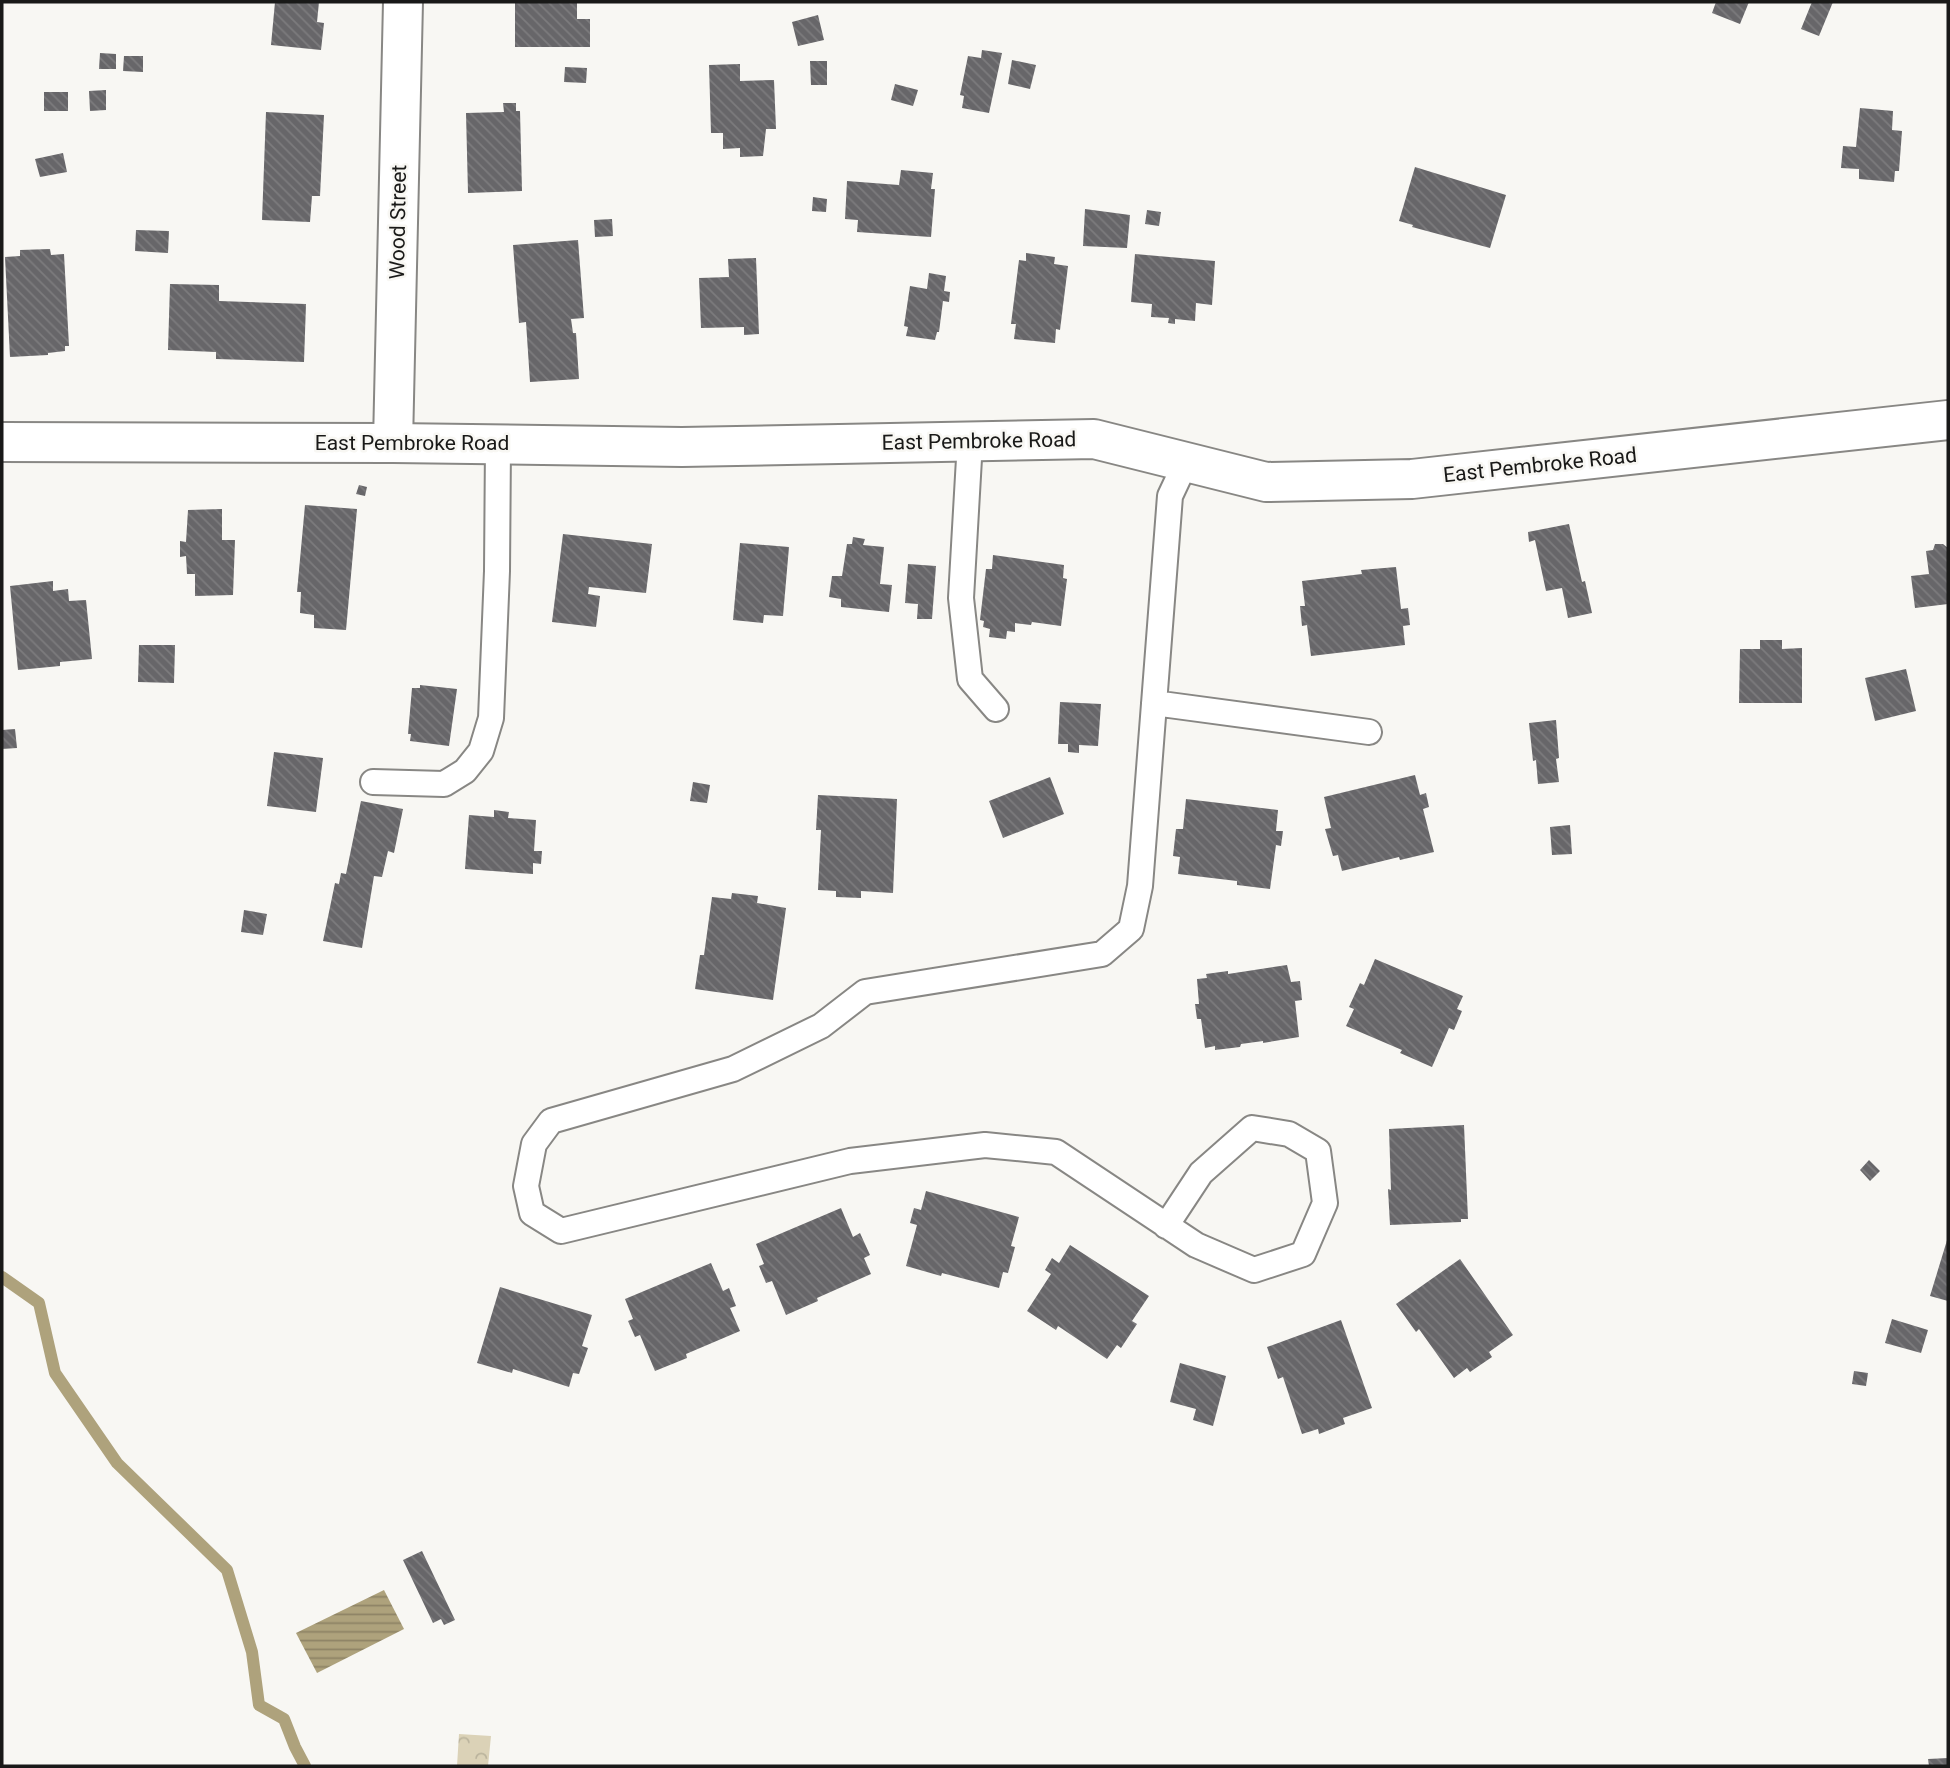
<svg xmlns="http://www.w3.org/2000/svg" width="1950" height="1768" font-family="Roboto,sans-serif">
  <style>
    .forest { fill: url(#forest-crowns) }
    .water { fill: url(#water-rules) }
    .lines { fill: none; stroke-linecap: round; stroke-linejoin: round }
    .stream { stroke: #aea27c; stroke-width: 12 }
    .building { fill: url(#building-back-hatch) }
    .lane-casing { stroke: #888784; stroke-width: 28 }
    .street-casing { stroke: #888784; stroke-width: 42 }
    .secondary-casing { stroke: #888784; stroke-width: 42 }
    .lane { stroke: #fff; stroke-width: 24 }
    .street { stroke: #fff; stroke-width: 38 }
    .secondary { stroke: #fff; stroke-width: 38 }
    .labels { text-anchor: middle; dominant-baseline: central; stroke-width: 5; stroke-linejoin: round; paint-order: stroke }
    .street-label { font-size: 21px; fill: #191918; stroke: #f8f7f3 }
  </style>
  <defs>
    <pattern id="forest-crowns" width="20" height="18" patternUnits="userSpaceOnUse" patternTransform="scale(1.75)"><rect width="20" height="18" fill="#dbd2b7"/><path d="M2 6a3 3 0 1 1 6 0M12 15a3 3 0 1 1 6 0" fill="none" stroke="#bbb49d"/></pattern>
    <pattern id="water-rules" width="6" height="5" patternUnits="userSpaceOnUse" patternTransform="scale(1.75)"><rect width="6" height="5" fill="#aea27c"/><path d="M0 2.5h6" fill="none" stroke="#8d8365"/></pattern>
    <pattern id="building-back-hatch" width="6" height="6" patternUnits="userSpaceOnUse" patternTransform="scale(1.75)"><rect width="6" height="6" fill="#676669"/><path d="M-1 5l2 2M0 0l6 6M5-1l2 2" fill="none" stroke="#7c7b7d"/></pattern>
  </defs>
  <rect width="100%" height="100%" fill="#f8f7f3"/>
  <path class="forest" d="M 459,1734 L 491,1736 L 488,1766 L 457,1766 Z"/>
  <path class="water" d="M 384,1590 L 404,1629 L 317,1673 L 296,1633 Z"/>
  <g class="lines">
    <path class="stream" d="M 2,1277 L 39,1303 L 55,1373 L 117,1463 L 227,1570 L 252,1652 L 259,1705 L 284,1719 L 295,1747 L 305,1766"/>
  </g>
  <path class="building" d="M 275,2 L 319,2 L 317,22 L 324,23 L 321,50 L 271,45 Z
    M 515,2 L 577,2 L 577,19 L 590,19 L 590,47 L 515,47 Z
    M 1716,2 L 1749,2 L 1740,24 L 1712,13 Z
    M 1812,2 L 1833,2 L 1819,36 L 1801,29 Z
    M 818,15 L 824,40 L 798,46 L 792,22 Z
    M 982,50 L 1002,53 L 989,113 L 962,108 L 964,96 L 960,95 L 968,56 L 981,58 Z
    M 100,53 L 116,54 L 116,69 L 99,69 Z
    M 124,56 L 143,56 L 143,72 L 123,71 Z
    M 1012,60 L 1036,65 L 1030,89 L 1008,84 Z
    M 810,61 L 827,61 L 827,85 L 811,85 Z
    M 740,64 L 740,81 L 774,80 L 776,129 L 766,129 L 763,156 L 740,157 L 740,148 L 723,149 L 723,133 L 711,133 L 709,65 Z
    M 565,67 L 587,68 L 586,83 L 564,82 Z
    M 895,84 L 918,90 L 913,106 L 891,100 Z
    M 106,90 L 106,110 L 90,111 L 89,91 Z
    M 44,92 L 68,92 L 68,111 L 44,111 Z
    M 503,103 L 516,103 L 516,111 L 520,111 L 522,191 L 468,193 L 466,113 L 504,112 Z
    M 1860,108 L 1893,111 L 1892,130 L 1902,131 L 1899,171 L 1895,171 L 1894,182 L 1859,179 L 1859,169 L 1841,168 L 1843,146 L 1856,147 Z
    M 266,112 L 324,115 L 320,196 L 312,196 L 310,222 L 262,220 Z
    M 63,153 L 67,172 L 40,177 L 35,159 Z
    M 1415,167 L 1506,195 L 1490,248 L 1412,227 L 1413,225 L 1399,221 Z
    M 901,170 L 933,173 L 931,189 L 935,189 L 931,237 L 857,232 L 858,220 L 845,219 L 847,181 L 899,185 Z
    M 813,197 L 827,199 L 826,212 L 812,211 Z
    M 1085,209 L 1130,215 L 1127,248 L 1083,246 Z
    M 1147,210 L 1161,212 L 1159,226 L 1145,224 Z
    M 612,219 L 613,236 L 595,237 L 594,220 Z
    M 136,230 L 169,231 L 168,253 L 135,251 Z
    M 578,240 L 584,318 L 571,319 L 573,333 L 576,333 L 579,379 L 530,382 L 526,322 L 519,323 L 513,245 Z
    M 50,249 L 51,255 L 64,254 L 69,346 L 65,346 L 65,351 L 48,353 L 48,355 L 10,357 L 5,257 L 20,256 L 20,250 Z
    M 1026,253 L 1055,257 L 1054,264 L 1068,266 L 1060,330 L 1056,329 L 1055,343 L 1014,339 L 1016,324 L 1011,324 L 1019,260 L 1026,261 Z
    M 1135,254 L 1215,261 L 1212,305 L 1196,303 L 1195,321 L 1175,319 L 1175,324 L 1168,323 L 1169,318 L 1151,317 L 1152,304 L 1131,302 Z
    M 756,258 L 759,334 L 744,335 L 744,327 L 701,328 L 699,278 L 729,277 L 728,259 Z
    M 929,273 L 946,276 L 944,291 L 950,292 L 949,302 L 943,301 L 939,332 L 937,332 L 935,340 L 906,336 L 908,327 L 904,326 L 910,286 L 927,289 Z
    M 170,284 L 219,285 L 219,301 L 306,304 L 304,362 L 216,359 L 216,352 L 168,350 Z
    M 359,485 L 367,487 L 365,496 L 356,494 Z
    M 305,505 L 357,509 L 346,630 L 314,628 L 314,615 L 300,613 L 301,592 L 297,592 Z
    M 222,509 L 222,540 L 235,540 L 233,595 L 195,596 L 195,574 L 187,574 L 186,556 L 180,557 L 180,541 L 186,542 L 188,510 Z
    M 1569,524 L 1582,582 L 1585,581 L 1592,613 L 1568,618 L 1562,588 L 1546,591 L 1535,540 L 1529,542 L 1528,532 Z
    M 563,534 L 652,544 L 646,593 L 589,587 L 588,594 L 600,596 L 596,627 L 552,622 Z
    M 853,537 L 865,539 L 863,545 L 884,547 L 880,584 L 892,585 L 889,612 L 841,607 L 841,599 L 829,597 L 832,576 L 842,576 L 847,544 L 852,544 Z
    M 740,543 L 789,547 L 783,616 L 764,615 L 763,623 L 733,620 Z
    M 1935,544 L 1943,544 L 1948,548 L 1948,604 L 1915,608 L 1911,576 L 1929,574 L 1926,551 L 1933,550 Z
    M 993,555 L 1064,565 L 1063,578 L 1067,579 L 1061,626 L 1032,622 L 1031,625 L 1015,623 L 1015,632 L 1007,631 L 1006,639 L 989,637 L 990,629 L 983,627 L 984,621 L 980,620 L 986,569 L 992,569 Z
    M 908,564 L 936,566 L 932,619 L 917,619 L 918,604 L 905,603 Z
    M 1396,567 L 1401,609 L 1408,608 L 1410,625 L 1403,626 L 1405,645 L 1311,656 L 1307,625 L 1302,626 L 1300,606 L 1305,606 L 1302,581 L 1362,574 L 1361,570 Z
    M 53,581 L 53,591 L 68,589 L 69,601 L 86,600 L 92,659 L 60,662 L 60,666 L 18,670 L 10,586 Z
    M 1760,640 L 1782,640 L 1782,649 L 1802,648 L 1802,703 L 1739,703 L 1740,649 L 1760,649 Z
    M 139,645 L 175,645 L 174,683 L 138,682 Z
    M 1906,669 L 1916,711 L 1875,721 L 1865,678 Z
    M 420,685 L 457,689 L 449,746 L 410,741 L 411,734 L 408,734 L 412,688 L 420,688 Z
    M 1060,702 L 1101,704 L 1098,746 L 1079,745 L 1079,753 L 1068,752 L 1068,744 L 1058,744 Z
    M 1556,720 L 1559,758 L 1556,759 L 1559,782 L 1538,784 L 1536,760 L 1533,761 L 1529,723 Z
    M 15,729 L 17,748 L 2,749 L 2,730 Z
    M 274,752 L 323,758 L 316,812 L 267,806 Z
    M 1415,775 L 1420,795 L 1426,793 L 1429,807 L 1423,809 L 1434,852 L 1400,860 L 1399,857 L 1342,871 L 1338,855 L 1333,856 L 1325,829 L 1331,828 L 1324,797 Z
    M 1050,777 L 1064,814 L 1003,838 L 989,801 Z
    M 693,782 L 710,785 L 707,803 L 690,801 Z
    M 818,795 L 897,799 L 893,893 L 861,891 L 861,898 L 836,897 L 836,891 L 818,890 L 821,830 L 816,830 Z
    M 1186,799 L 1278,810 L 1276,831 L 1283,831 L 1281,846 L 1276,845 L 1270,889 L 1237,885 L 1237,881 L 1178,874 L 1180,857 L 1173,856 L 1176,829 L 1183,829 Z
    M 361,801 L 403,809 L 394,853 L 388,851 L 382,877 L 374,876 L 362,948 L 323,941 L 335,883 L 339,884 L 341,873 L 346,874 Z
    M 494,810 L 509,812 L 508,818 L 536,820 L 534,851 L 542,851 L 541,864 L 533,863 L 533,874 L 465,869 L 469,815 L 494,817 Z
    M 1570,825 L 1572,854 L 1552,855 L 1550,827 Z
    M 732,893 L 758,896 L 757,903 L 786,908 L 773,1000 L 695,989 L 700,955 L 704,955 L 712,897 L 731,899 Z
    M 244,910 L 267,914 L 263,935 L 241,932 Z
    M 1375,959 L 1463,996 L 1457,1009 L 1462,1011 L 1454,1030 L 1449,1028 L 1432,1067 L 1400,1053 L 1402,1050 L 1346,1026 L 1354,1009 L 1349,1007 L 1360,983 L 1364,985 Z
    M 1287,965 L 1291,982 L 1300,981 L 1302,1000 L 1295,1001 L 1299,1037 L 1263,1043 L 1263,1041 L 1241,1044 L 1240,1047 L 1215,1050 L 1215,1046 L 1205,1048 L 1201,1019 L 1197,1019 L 1195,1004 L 1199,1004 L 1197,979 L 1207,978 L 1206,974 L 1228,971 L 1228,974 Z
    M 1464,1125 L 1468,1219 L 1461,1219 L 1461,1222 L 1390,1225 L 1388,1189 L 1391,1190 L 1389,1129 Z
    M 1869,1160 L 1880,1171 L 1870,1181 L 1860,1170 Z
    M 926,1191 L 1019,1217 L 1011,1246 L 1015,1247 L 1008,1273 L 1003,1272 L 999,1288 L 942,1273 L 941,1276 L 906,1266 L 917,1225 L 910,1223 L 914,1208 L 921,1210 Z
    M 841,1208 L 853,1237 L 860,1233 L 870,1255 L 864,1258 L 871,1274 L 817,1298 L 818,1301 L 786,1315 L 772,1281 L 766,1283 L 759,1266 L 764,1264 L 756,1244 Z
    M 1948,1237 L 1948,1301 L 1930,1296 Z
    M 1070,1245 L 1149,1296 L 1132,1321 L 1137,1324 L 1121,1348 L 1117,1345 L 1107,1359 L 1058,1326 L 1056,1330 L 1027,1311 L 1051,1274 L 1045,1270 L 1052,1258 L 1059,1263 Z
    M 1460,1259 L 1513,1335 L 1489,1352 L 1492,1357 L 1470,1372 L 1467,1368 L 1454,1378 L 1419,1329 L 1416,1332 L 1396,1304 Z
    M 711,1263 L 723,1291 L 729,1288 L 736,1306 L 730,1308 L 740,1331 L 686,1354 L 687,1358 L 655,1371 L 640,1335 L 635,1337 L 628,1321 L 633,1319 L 625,1299 Z
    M 500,1287 L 592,1315 L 582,1346 L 588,1348 L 579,1374 L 573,1373 L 569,1387 L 513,1369 L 512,1373 L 477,1363 Z
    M 1892,1319 L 1928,1330 L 1921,1353 L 1885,1343 Z
    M 1341,1320 L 1372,1408 L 1343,1418 L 1345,1424 L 1319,1434 L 1318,1429 L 1302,1434 L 1283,1377 L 1278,1379 L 1267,1347 Z
    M 1180,1363 L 1226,1376 L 1213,1426 L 1193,1420 L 1196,1409 L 1170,1402 Z
    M 1854,1371 L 1868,1373 L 1866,1386 L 1852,1384 Z
    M 422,1551 L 455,1620 L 444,1625 L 441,1619 L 433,1623 L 403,1560 Z
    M 1948,1758 L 1948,1766 L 1929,1766 L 1928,1759 Z"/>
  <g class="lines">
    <g class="lane-casing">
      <path id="lane" d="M 970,441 L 961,598 L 970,679 L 996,709
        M 1154,703 L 1369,732
        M 373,782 L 444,784 L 465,771 L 481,751 L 491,718 L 497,571 L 498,444
        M 1166,1226 L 1201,1173 L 1252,1128 L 1289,1134 L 1318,1151 L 1325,1203 L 1303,1254 L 1254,1270 L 1196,1245 L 1056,1152 L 985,1145 L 850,1161 L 561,1231 L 532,1213 L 526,1186 L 534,1144 L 551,1121 L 733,1069 L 821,1026 L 865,992 L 1102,954 L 1131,929 L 1140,886 L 1170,496 L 1186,462"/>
    </g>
    <g class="street-casing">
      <path id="street" d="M 393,443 L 403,2"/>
    </g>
    <g class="secondary-casing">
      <path id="secondary" d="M 2,442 L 393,443 L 682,447 L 1094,439 L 1266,482 L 1412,479 L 1948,420"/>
    </g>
    <use href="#lane" class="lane"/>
    <use href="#street" class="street"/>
    <use href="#secondary" class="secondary"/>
  </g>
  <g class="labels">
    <g class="street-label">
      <text transform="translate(398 222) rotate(-89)">Wood Street</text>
      <text transform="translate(979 441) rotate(-1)">East Pembroke Road</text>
      <text x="412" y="443">East Pembroke Road</text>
      <text transform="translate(1540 465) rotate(-6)">East Pembroke Road</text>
    </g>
  </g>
  <rect width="1950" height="1768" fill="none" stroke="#191918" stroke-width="7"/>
</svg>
